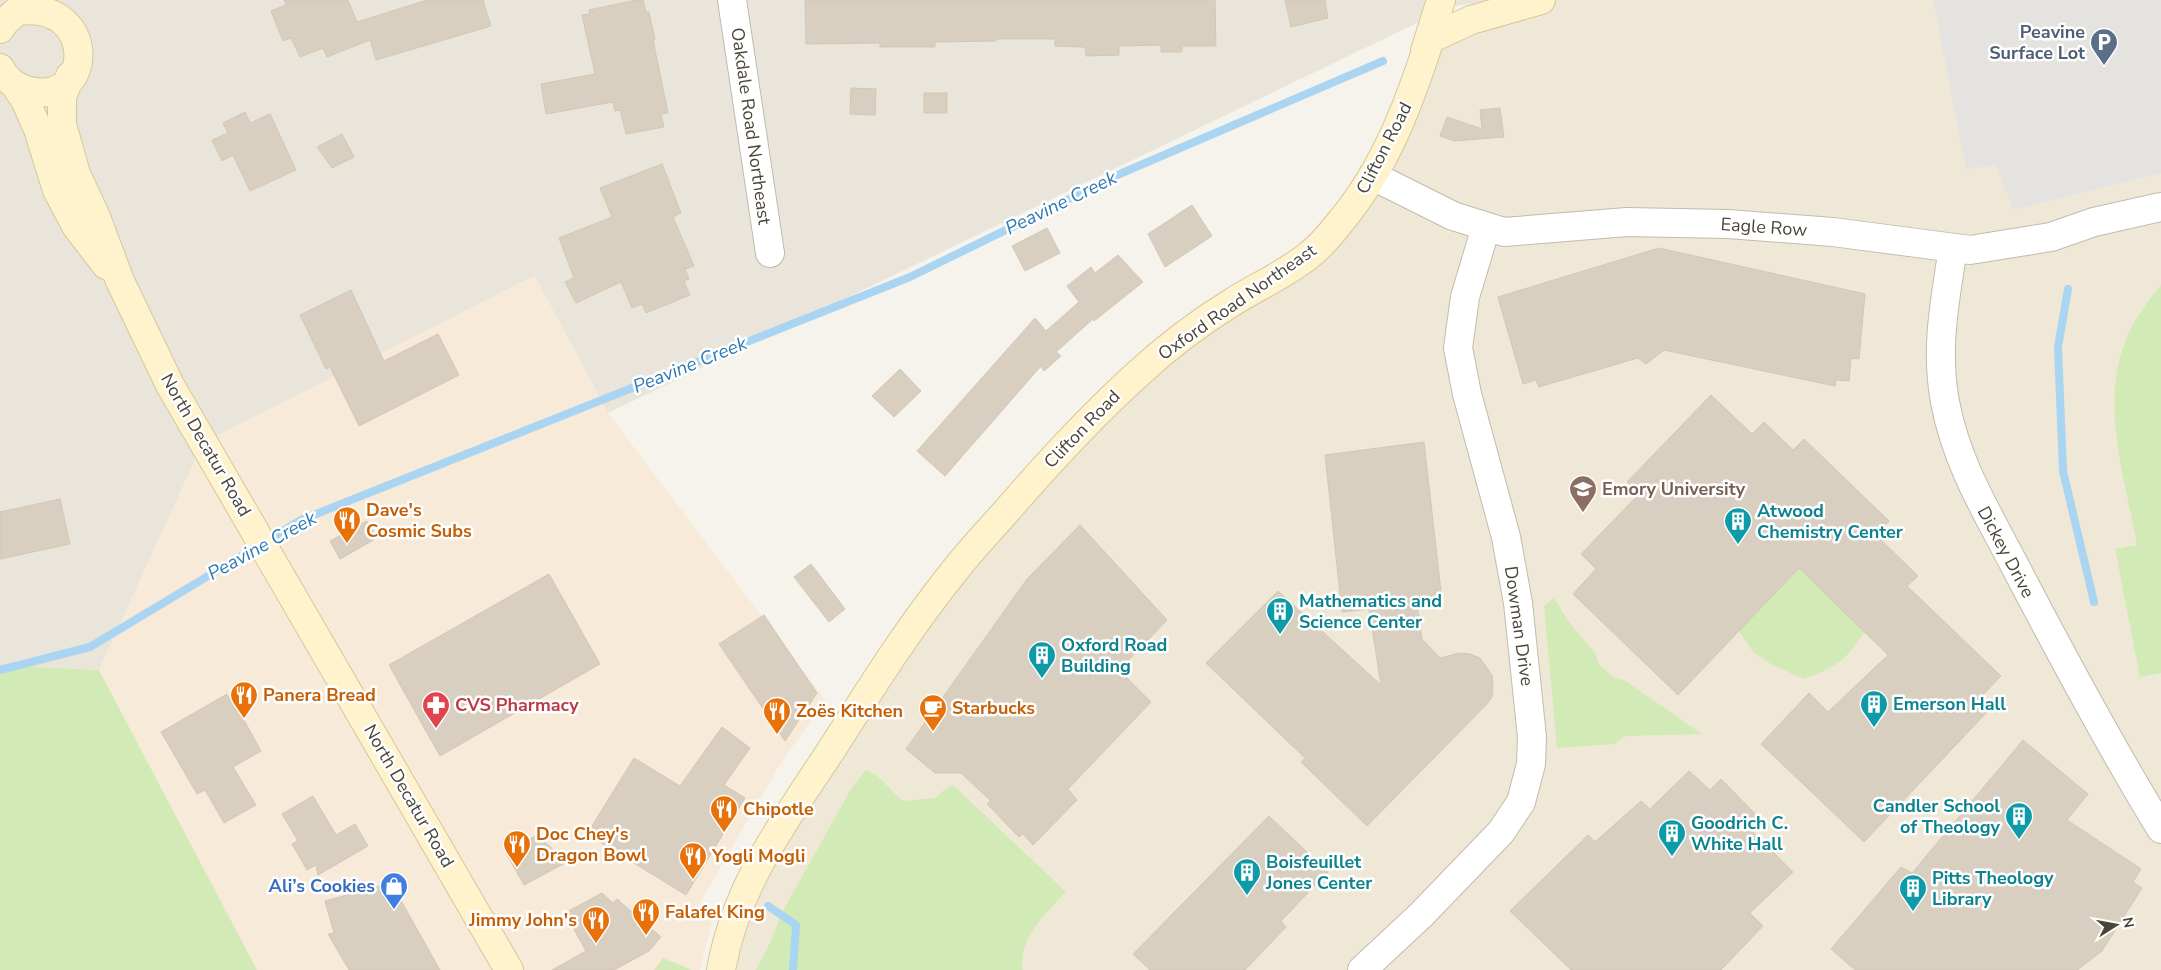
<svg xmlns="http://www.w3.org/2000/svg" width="2161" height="970" font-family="'Nunito Sans',sans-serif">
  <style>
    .residential { fill: #eae5da }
    .commercial { fill: #f7ead8 }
    .education { fill: #efe8d6 }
    .green { fill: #d2eab5 }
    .parking { fill: #e5e3e0 }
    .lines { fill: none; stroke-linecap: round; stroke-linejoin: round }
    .stream { stroke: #a9d4f2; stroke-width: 8 }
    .building { fill: #d8cfc1; stroke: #d3c7b4 }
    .street-casing { stroke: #c2bbae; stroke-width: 30 }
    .secondary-casing { stroke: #d6c79b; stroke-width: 30 }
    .street { stroke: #fff; stroke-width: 28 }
    .secondary { stroke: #fff3cd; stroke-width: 28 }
    .labels { text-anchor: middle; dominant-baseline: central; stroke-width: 5; stroke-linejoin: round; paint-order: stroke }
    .service-label { font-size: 18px; font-weight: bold; fill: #4e5e75; stroke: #fff; text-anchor: end }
    .street-label { font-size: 18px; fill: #4b4439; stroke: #fff }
    .education-label { font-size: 18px; font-weight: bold; fill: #785e54; stroke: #fff; text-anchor: start }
    .food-label { font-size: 18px; font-weight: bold; fill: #c56008; stroke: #fff; text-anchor: start }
    .culture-label { font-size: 18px; font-weight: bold; fill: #0d838f; stroke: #fff; text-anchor: start }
    .health-label { font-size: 18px; font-weight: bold; fill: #be3a42; stroke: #fff; text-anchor: start }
    .shop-label { font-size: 18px; font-weight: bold; fill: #366cbe; stroke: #fff; text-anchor: end }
    .water-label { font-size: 19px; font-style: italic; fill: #2e7ab2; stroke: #fff }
  </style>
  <rect width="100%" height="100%" fill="#f6f3ec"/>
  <path class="residential" d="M 0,0 L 1501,0 L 1452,6 L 608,413 L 534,276 L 203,444 L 99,670 L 0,665 Z"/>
  <path class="commercial" d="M 535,276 L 608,413 L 825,700 L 778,768 L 701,901 L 715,910 L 700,970 L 257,970 L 99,670 L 203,442 Z"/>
  <path class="education" d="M 1541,0 L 2161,0 L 2161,970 L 721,970 L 728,936 L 879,676 L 1057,452 L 1325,241 L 1430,39 Z"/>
  <path class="green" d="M 2161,285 L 2161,673 L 2140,677 L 2115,549 L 2137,545 C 2125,477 2099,404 2127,337 C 2135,318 2148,301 2161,285 Z
    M 1799,568 L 1864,632 C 1846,661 1836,667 1803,679 L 1771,664 L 1753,652 L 1739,631 Z
    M 1554,598 L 1568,621 L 1595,653 L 1599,665 L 1614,678 L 1624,680 L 1702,734 L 1625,736 L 1614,744 L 1557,748 L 1544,606 Z
    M 0,665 L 99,670 L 257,970 L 0,970 Z
    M 866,770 C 884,778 888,789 903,801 L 935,798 L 944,790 L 953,785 L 1066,892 C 1047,911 1017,940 1023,970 L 756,970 L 770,943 L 784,909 L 851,789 Z
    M 663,958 L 692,970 L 654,970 Z"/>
  <path class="parking" d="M 1933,0 L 2161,0 L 2161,173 L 2013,210 L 1996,165 L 1966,169 Z"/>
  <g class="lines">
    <path class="stream" d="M 2068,289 L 2058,347 L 2063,471 L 2094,602
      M 0,670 L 90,647 L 301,520 L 910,277 L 1122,173 L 1383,61
      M 768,906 L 796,925 L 793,970"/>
  </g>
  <path class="building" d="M 284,0 L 348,0 L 357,22 L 427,0 L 483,0 L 491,26 L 376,60 L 370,40 L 327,57 L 323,48 L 300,57 L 291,38 L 283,41 L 271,11 L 286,5 Z
    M 636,0 L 643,0 L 646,12 L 649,12 L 655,40 L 653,40 L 668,113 L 661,114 L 664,127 L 626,134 L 620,110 L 615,111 L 613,102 L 546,114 L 541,84 L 595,74 L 582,15 L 590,14 L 589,10 Z
    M 805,0 L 1215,0 L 1216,46 L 1182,46 L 1182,52 L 1161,52 L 1161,45 L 1119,46 L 1119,55 L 1086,56 L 1085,47 L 1055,46 L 1055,39 L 996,39 L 996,41 L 935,42 L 935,47 L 880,47 L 880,43 L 806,44 Z
    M 1285,0 L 1325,0 L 1328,18 L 1291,27 Z
    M 851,88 L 876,89 L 875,115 L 850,114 Z
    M 924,93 L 947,93 L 947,113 L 924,113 Z
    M 1500,108 L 1504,137 L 1454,141 L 1440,136 L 1447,117 L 1482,129 L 1480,110 Z
    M 245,112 L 250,123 L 270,114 L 296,170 L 250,191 L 233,155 L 222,161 L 212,140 L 228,133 L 223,123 Z
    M 342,134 L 354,157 L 332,168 L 317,147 Z
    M 662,164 L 681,213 L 673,217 L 694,266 L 685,269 L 689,279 L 684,281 L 690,295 L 646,313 L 642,304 L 632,308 L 621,282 L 576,303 L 565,282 L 574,278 L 559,238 L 612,217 L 600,188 Z
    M 1192,205 L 1212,236 L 1165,267 L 1148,234 Z
    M 1047,228 L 1060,253 L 1025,271 L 1012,246 Z
    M 1659,248 L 1865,294 L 1859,359 L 1851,358 L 1849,381 L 1836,380 L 1835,386 L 1664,350 L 1646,364 L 1638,358 L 1539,387 L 1536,380 L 1523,384 L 1498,297 Z
    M 1118,255 L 1143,282 L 1094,321 L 1093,319 L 1056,352 L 1061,356 L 1044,371 L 1041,366 L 945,476 L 917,451 L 1035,318 L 1046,331 L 1079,302 L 1067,286 L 1091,267 L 1095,273 Z
    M 351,290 L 384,361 L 438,334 L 459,375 L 359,426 L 330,367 L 326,369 L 300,315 Z
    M 900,369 L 921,391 L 894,417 L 872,396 Z
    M 1711,395 L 1752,434 L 1764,422 L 1793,450 L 1804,439 L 1889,521 L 1876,535 L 1918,576 L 1907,586 L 2001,676 L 1978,700 L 1989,710 L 1864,842 L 1761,744 L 1809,693 L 1828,712 L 1888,655 L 1799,568 L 1678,695 L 1573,594 L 1596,569 L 1581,554 L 1639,494 L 1627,482 Z
    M 1424,442 L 1442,600 L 1417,604 L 1422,639 L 1440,658 L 1460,653 L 1470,654 L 1480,658 L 1492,675 L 1493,686 L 1492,697 L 1487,704 L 1367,826 L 1301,762 L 1305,758 L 1206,663 L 1278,591 L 1381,685 L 1369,609 L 1342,612 L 1325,455 Z
    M 60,499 L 70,544 L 0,559 L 0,512 Z
    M 367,521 L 377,538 L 340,559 L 330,541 Z
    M 1080,525 L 1167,620 L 1119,670 L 1151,702 L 1068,789 L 1077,800 L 1033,845 L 1023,834 L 1019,837 L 987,804 L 991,801 L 961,773 L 935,773 L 906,749 L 1027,579 Z
    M 811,564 L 845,609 L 829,622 L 794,577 Z
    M 549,574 L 600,664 L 440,756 L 389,665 Z
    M 764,615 L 817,693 L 785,741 L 719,644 Z
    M 227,694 L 237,712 L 239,711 L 261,751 L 233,767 L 256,805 L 224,823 L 205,790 L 197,794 L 161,732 Z
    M 722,727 L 750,748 L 724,785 L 745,798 L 686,895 L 587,834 L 634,758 L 680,786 Z
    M 2023,740 L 2088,794 L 2067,820 L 2141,869 L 2133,882 L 2142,888 L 2102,951 L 2077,970 L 1855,970 L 1831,949 L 1901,867 L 1912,873 Z
    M 1689,771 L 1710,790 L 1721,779 L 1762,821 L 1752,831 L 1793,872 L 1750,913 L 1763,926 L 1721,970 L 1571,970 L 1510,911 L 1588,835 L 1595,842 L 1641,801 L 1650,809 Z
    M 313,796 L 336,835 L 355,824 L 368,846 L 318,875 L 316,865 L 307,870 L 292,844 L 298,841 L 282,814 Z
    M 1269,816 L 1328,872 L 1281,921 L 1286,927 L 1245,970 L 1150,970 L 1133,954 Z
    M 537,835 L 567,862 L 524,885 L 506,853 Z
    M 391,883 L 440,970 L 349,970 L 328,934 L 334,933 L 325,901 Z
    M 602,893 L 613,903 L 617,899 L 661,937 L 649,951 L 614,970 L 552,970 L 586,951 L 565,913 Z"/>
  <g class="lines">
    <g class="street-casing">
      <path id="street" d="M 732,0 L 770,253
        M 1373,176 L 1453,216 L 1504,232 L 1627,222 L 1728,224 L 1833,232 L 1970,250 L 2051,237 L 2094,222 L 2161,207
        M 1953,248 C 1945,301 1935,348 1945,402 C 1957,465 1987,512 2016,568 C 2062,656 2109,744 2161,829
        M 1362,970 L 1421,915 L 1501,832 L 1521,802 L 1531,764 L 1532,737 L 1518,603 L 1506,537 L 1467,394 L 1458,348 L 1465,297 L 1486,227"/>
    </g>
    <g class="secondary-casing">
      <path id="secondary" d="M 0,29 L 4,23 L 29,0
        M 1425,51 L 1441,0
        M 0,68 C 6,80 17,88 29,91 C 97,106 96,0 19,11
        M 70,76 L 62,97 L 62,124 L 76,174 L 96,217 L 120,281 L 170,385 L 509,970
        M 15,85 L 25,100 L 38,129 L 57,190 L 76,226 L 106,265
        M 721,970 C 736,885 784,822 830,752 C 869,691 907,630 952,574 C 968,553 986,534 1003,515 C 1047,464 1091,416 1140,372 C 1168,346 1199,323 1231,303 C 1256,287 1284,275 1308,256 C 1321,246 1331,234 1341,221 C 1385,168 1409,104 1430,39 L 1471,20 L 1541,0"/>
    </g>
    <use href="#street" class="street"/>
    <use href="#secondary" class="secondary"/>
  </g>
  <defs>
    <g id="parking-pin" transform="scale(1.4375)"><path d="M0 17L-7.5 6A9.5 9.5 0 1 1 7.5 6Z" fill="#5c6f8a" stroke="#fff"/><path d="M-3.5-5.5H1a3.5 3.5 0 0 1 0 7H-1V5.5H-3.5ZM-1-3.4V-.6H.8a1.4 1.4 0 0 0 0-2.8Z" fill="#fff"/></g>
    <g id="university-pin" transform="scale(1.4375)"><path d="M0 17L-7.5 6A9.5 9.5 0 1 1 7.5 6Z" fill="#8d6e63" stroke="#fff"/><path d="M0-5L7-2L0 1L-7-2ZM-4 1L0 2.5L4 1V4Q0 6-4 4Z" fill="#fff"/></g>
    <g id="restaurant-pin" transform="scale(1.4375)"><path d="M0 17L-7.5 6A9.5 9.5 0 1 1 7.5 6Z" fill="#e8710a" stroke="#fff"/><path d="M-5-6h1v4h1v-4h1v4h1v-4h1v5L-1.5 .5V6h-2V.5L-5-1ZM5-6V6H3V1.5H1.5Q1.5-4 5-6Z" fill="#fff"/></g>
    <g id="building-pin" transform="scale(1.4375)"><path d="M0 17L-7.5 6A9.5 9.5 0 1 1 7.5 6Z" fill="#0f9aa8" stroke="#fff"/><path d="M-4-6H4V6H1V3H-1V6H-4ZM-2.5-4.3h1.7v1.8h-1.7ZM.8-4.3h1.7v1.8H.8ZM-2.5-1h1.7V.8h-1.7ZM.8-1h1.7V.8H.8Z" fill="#fff"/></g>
    <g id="pharmacy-pin" transform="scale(1.4375)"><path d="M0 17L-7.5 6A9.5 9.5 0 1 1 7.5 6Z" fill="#e0444e" stroke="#fff"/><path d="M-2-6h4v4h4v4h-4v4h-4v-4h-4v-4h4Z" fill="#fff"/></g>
    <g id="cafe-pin" transform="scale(1.4375)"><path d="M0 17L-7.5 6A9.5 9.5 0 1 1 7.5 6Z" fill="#e8710a" stroke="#fff"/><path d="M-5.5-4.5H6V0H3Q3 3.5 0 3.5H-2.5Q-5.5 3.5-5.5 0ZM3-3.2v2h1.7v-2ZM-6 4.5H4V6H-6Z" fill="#fff"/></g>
    <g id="shop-pin" transform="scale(1.4375)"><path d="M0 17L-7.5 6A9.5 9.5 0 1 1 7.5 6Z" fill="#3f7fe0" stroke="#fff"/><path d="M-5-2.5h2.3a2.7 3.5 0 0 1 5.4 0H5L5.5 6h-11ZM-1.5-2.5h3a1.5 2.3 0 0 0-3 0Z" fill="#fff"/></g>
  </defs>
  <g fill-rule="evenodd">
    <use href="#parking-pin" x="2104" y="42"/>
    <use href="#university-pin" x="1583" y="489"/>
    <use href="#restaurant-pin" x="347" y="520"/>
    <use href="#building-pin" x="1738" y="521"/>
    <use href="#building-pin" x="1280" y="611"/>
    <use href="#building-pin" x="1042" y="655"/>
    <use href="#restaurant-pin" x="244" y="695"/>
    <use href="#building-pin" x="1874" y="704"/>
    <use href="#pharmacy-pin" x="436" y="705"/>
    <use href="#cafe-pin" x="933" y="708"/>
    <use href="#restaurant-pin" x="777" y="711"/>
    <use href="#restaurant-pin" x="724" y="809"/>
    <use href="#building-pin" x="2019" y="816"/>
    <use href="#building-pin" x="1672" y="833"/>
    <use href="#restaurant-pin" x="517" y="844"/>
    <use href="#restaurant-pin" x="693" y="856"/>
    <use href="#building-pin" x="1247" y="872"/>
    <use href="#shop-pin" x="394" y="886"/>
    <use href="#building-pin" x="1913" y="888"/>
    <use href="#restaurant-pin" x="646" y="912"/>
    <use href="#restaurant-pin" x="596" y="920"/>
  </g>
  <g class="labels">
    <g class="service-label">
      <text x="2085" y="32">Peavine<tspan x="2085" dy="21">Surface Lot</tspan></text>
    </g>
    <g class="street-label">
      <text transform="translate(751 126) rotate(82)">Oakdale Road Northeast</text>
      <text transform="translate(1384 148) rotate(-63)">Clifton Road</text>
      <text transform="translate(1764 227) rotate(4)">Eagle Row</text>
      <text transform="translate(1237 302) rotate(-35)">Oxford Road Northeast</text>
      <text transform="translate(1082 429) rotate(-46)">Clifton Road</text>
      <text transform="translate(206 445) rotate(60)">North Decatur Road</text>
      <text transform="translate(2006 552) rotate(62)">Dickey Drive</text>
      <text transform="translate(1519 626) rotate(82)">Dowman Drive</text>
      <text transform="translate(409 796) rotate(60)">North Decatur Road</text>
    </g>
    <g class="education-label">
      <text x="1602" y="489">Emory University</text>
    </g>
    <g class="food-label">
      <text x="366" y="510">Dave's<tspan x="366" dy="21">Cosmic Subs</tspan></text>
      <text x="263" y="695">Panera Bread</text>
      <text x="952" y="708">Starbucks</text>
      <text x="796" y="711">Zoës Kitchen</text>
      <text x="743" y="809">Chipotle</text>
      <text x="536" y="834">Doc Chey's<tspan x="536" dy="21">Dragon Bowl</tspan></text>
      <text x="712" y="856">Yogli Mogli</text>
      <text x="665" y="912">Falafel King</text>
      <text x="577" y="920" text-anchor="end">Jimmy John's</text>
    </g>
    <g class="culture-label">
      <text x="1757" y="511">Atwood<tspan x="1757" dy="21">Chemistry Center</tspan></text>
      <text x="1299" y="601">Mathematics and<tspan x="1299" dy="21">Science Center</tspan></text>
      <text x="1061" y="645">Oxford Road<tspan x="1061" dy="21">Building</tspan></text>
      <text x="1893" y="704">Emerson Hall</text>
      <text x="2000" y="806" text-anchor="end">Candler School<tspan x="2000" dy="21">of Theology</tspan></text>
      <text x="1691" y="823">Goodrich C.<tspan x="1691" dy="21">White Hall</tspan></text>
      <text x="1266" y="862">Boisfeuillet<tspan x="1266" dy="21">Jones Center</tspan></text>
      <text x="1932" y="878">Pitts Theology<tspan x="1932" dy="21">Library</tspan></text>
    </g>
    <g class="health-label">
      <text x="455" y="705">CVS Pharmacy</text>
    </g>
    <g class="shop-label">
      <text x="375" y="886">Ali’s Cookies</text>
    </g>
    <g class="water-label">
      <text transform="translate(1061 203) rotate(-26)">Peavine Creek</text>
      <text transform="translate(690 365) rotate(-22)">Peavine Creek</text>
      <text transform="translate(262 546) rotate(-29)">Peavine Creek</text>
    </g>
  </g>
  <g transform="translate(2116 925) rotate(79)" stroke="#ffffff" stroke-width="4" paint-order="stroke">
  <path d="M0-4L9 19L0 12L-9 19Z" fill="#4b4439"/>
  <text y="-8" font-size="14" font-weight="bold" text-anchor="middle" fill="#4b4439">N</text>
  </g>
</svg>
